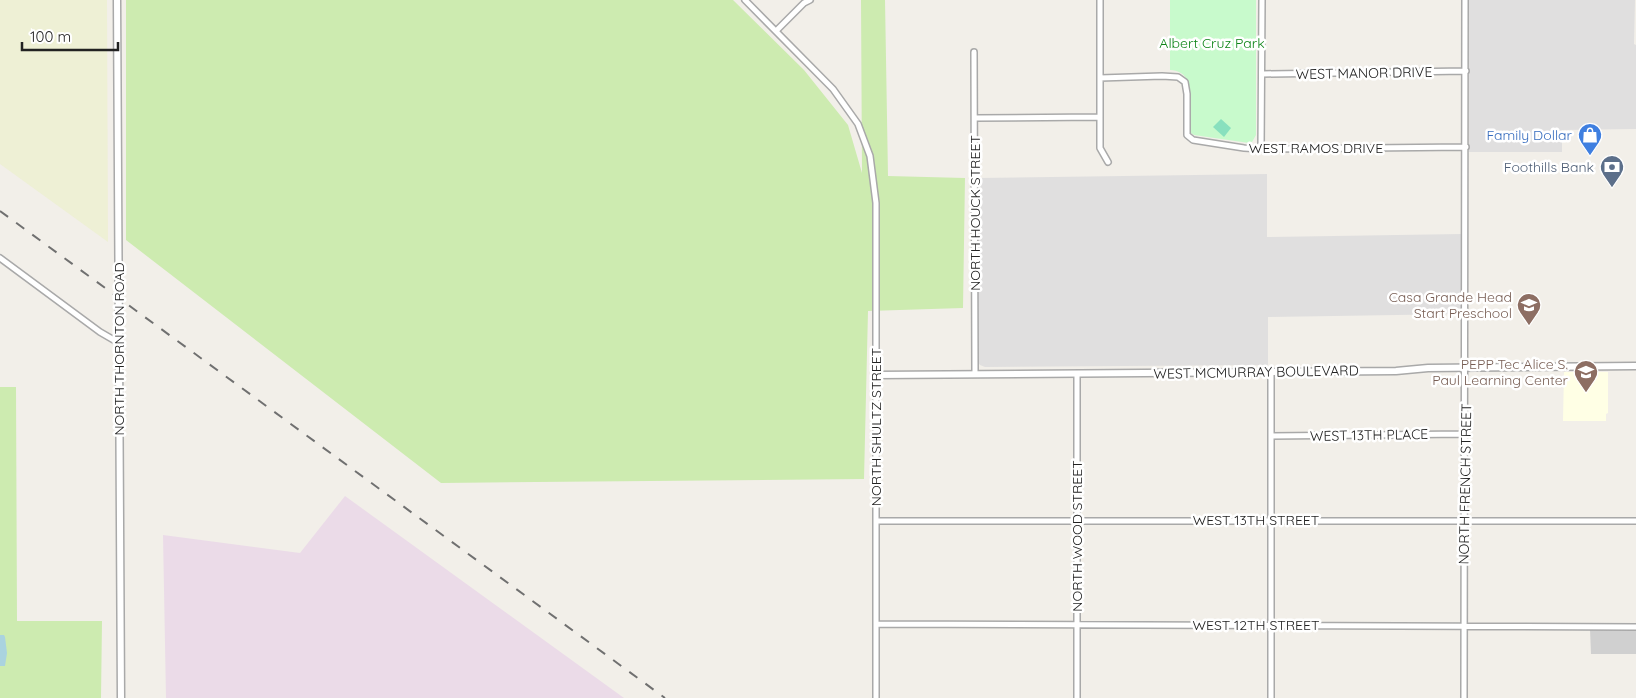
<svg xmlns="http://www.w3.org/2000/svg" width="1636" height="698" font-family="Quicksand,sans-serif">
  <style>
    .residential { fill: #e0dfdf }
    .industrial { fill: #ebdbe8 }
    .education { fill: #ffffe5 }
    .religious { fill: #d0d0d0 }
    .farmland { fill: #eef0d5 }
    .grass { fill: #cdebb0 }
    .park { fill: #c8facc }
    .pitch { fill: #88e0be }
    .water { fill: #aad3df }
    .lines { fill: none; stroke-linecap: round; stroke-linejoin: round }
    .minor-casing { stroke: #a9a9a9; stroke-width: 8 }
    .tertiary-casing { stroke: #a9a9a9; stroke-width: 9 }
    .minor { stroke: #fff; stroke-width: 5 }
    .tertiary { stroke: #fff; stroke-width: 6 }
    .rail { stroke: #707070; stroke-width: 2; stroke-dasharray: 10 10; stroke-linecap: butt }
    .labels { text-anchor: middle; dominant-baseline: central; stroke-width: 5; stroke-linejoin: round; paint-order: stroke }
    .park-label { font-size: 14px; fill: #0c8416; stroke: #fff }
    .street-label { font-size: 14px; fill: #222; stroke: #fff }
    .shop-label { font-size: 14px; fill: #366cbe; stroke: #fff; text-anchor: end }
    .service-label { font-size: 14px; fill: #4e5e75; stroke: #fff; text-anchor: end }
    .education-label { font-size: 14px; fill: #785e54; stroke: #fff; text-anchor: end }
  </style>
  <rect width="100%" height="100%" fill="#f2efe9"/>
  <path class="residential" d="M 1469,0 L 1635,0 L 1634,44 L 1636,45 L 1636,129 L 1562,130 L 1562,152 L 1469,152 Z
    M 1267,174 L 1267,237 L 1461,234 L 1461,314 L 1268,317 L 1268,365 L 985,367 L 980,365 L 977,361 L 978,178 Z"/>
  <path class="industrial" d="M 345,496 L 624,698 L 166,698 L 163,535 L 300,553 Z"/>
  <path class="education" d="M 1564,372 L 1608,372 L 1608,413 L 1606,414 L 1606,421 L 1563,421 Z"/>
  <path class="religious" d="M 1590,629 L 1636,630 L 1636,654 L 1591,654 Z"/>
  <path class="farmland" d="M 0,0 L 107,0 L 108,242 L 0,164 Z"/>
  <path class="grass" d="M 126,0 L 733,0 L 804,70 L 848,125 L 862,173 L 861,0 L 885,0 L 888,176 L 965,178 L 963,308 L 868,311 L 864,479 L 441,483 L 126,240 Z
    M 0,387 L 16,387 L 17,621 L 102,621 L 101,698 L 0,698 Z"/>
  <path class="park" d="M 1170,0 L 1256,0 L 1256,135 L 1252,142 L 1249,143 L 1194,135 L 1191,133 C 1185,113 1202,72 1170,70 Z"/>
  <path class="pitch" d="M 1221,119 L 1231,128 L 1224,137 L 1213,127 Z"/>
  <path class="water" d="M 0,635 L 4,635 L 5,637 L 7,653 L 5,666 L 0,666 Z"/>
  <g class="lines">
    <g class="minor-casing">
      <path id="minor" d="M 745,0 L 833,89 L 858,124 L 870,156 L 876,203 L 876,698
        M 1100,0 L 1100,148 L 1108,162
        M 776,31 L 804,3 L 810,0
        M 974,52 L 975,374
        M 1263,74 L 1466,71
        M 1100,78 L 1162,76 L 1178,77 L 1185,82 L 1187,94 L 1187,135 L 1193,140 L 1244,148 L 1261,149 L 1466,147
        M 975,118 L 1100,117
        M 1261,149 L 1262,0
        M 0,258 L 100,332 L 119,343
        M 1271,372 L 1271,698
        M 1271,436 L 1466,434
        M 876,521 L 1636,521
        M 876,624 L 1636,627
        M 1077,698 L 1077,374
        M 1464,698 L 1465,0"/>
    </g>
    <g class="tertiary-casing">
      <path id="tertiary" d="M 117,0 L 121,698
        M 876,375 L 1396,371 L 1428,368 L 1636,366"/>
    </g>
    <use href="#minor" class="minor"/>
    <use href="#tertiary" class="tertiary"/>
    <path class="rail" d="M 0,211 L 665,698"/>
  </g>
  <defs>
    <g id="shop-pin" transform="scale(1.25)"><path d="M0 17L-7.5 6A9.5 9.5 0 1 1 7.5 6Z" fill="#3f7fe0" stroke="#fff"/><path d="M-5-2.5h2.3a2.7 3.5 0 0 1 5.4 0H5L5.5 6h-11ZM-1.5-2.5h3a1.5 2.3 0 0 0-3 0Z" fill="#fff"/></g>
    <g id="bank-pin" transform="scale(1.25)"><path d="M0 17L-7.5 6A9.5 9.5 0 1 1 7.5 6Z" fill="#5c6f8a" stroke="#fff"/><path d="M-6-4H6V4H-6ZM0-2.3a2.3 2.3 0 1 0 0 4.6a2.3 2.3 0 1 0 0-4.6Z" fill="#fff"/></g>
    <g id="school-pin" transform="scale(1.25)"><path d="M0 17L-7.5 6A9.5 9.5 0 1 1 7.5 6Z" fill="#8d6e63" stroke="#fff"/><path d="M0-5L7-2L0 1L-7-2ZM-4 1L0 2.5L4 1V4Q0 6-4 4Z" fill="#fff"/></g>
  </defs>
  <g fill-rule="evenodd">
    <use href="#shop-pin" x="1590" y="135"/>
    <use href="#bank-pin" x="1612" y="167"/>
    <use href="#school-pin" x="1529" y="305"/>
    <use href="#school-pin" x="1586" y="372"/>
  </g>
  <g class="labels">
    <g class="park-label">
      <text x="1212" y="43">Albert Cruz Park</text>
    </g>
    <g class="street-label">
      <text transform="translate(1364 73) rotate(-1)">WEST MANOR DRIVE</text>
      <text x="1316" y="148">WEST RAMOS DRIVE</text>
      <text transform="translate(975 213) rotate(-90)">NORTH HOUCK STREET</text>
      <text transform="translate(119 349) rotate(-90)">NORTH THORNTON ROAD</text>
      <text transform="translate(1256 372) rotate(-1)">WEST MCMURRAY BOULEVARD</text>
      <text transform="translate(876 427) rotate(-90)">NORTH SHULTZ STREET</text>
      <text transform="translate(1369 435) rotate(-1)">WEST 13TH PLACE</text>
      <text transform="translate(1465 484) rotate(-89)">NORTH FRENCH STREET</text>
      <text x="1256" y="520">WEST 13TH STREET</text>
      <text transform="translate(1077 536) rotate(-90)">NORTH WOOD STREET</text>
      <text x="1256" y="625">WEST 12TH STREET</text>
    </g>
    <g class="shop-label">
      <text x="1572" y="135">Family Dollar</text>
    </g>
    <g class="service-label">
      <text x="1594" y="167">Foothills Bank</text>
    </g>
    <g class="education-label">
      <text x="1512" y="297">Casa Grande Head<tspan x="1512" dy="16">Start Preschool</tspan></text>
      <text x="1568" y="364">PEPP Tec Alice S.<tspan x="1568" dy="16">Paul Learning Center</tspan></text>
    </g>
  </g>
  <path d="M22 42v8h96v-8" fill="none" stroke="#222222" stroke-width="2.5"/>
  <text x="30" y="42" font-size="15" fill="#222222" stroke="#ffffff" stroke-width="4" paint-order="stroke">100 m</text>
</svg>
